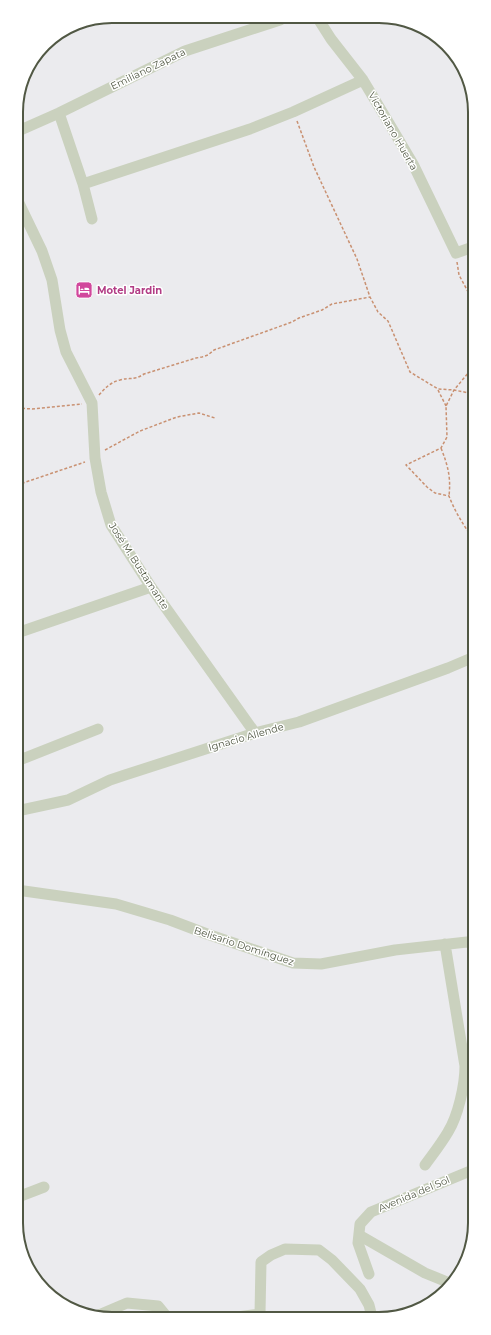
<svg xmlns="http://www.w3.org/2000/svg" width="491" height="1335" font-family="Montserrat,sans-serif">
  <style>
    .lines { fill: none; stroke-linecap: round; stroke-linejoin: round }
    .path { stroke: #c99172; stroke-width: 1.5; stroke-dasharray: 3 2; stroke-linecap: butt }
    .minor { stroke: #cad1be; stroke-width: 11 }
    .labels { text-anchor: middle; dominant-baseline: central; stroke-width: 3; stroke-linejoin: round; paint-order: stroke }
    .street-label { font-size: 10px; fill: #515844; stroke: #fff }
    .hotel-label { font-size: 10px; font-weight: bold; fill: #b23c85; stroke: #fff; text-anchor: start }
    .rim { fill: none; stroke: #515844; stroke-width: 2 }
  </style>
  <rect width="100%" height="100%" fill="#ebebee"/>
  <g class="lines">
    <path class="path" d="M 297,121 L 314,167 L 357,259 L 370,297 L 378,312 L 388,321 L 410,372 L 438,389 L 454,390 L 474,394
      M 457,262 L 459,275 L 473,301
      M 473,355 L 469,372 L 454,390 L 446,406 L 447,437 L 441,448 L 406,465 L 427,487 L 435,493 L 449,496 C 455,512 464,526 474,540
      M 438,390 L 446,406
      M 99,395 C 105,388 111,382 120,380 C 130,377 133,381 144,374 L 196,358 L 202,357 L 208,355 L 214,350 L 292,322 L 299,318 L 322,310 L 332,304 L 370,297
      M 17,408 L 32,409 L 82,404
      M 441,448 C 448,466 451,477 449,496
      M 105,450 L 140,431 L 177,417 L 199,413 L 215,418
      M 17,485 L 85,462"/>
    <path class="minor" d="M 317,17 L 331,39 L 363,80 L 390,125 L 413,164 L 456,253 L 473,247
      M 59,113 L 83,184 L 92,219
      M 16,132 L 59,113 L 185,51 L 280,20 L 283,17
      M 83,184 L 250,129 L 293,112 L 363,80
      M 16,197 L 42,251 L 52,280 L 60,330 L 66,352 L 92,403 L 95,458 L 101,492 L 111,525 L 151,587 L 255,733
      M 17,633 L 151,587
      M 17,761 L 98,729
      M 17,811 L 68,800 L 110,780 L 125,775 L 255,733 L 299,722 L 448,668 L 474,657
      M 17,890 L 116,904 L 170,920 L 207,934 L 293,963 L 321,964 L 395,950 L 467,942 L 474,943
      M 425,1165 C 433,1154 441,1144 448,1132 C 458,1116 465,1085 465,1066 L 445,944
      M 18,1197 L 44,1187
      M 359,1235 L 425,1273 L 452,1284
      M 369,1274 L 358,1243 L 360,1224 L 371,1212 L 475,1169
      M 94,1317 L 127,1303 L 158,1306 L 167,1317
      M 237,1317 L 260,1314
      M 261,1317 L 260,1314 L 261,1262 L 271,1255 L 285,1249 L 319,1250 L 332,1260 L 360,1289 L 369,1305 L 372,1317"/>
  </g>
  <defs>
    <g id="hotel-square" transform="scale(0.9)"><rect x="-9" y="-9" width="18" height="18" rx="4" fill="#d1479c" stroke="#fff"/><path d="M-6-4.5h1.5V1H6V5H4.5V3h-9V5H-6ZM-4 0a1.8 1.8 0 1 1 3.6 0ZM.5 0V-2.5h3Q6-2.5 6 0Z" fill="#fff"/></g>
  </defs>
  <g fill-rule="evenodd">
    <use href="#hotel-square" x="84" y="290"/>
  </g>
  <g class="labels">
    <g class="street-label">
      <text transform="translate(148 69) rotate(-26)">Emiliano Zapata</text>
      <text transform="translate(393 131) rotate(60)">Victoriano Huerta</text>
      <text transform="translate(139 566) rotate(57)">José M. Bustamante</text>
      <text transform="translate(246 737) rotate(-16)">Ignacio Allende</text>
      <text transform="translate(244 946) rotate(18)">Belisario Domínguez</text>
      <text transform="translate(414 1194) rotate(-23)">Avenida del Sol</text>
    </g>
    <g class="hotel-label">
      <text x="97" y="290">Motel Jardin</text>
    </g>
  </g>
  <path d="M0 0H491V1335H0ZM112 23H379A89 89 0 0 1 468 112V1223A89 89 0 0 1 379 1312H112A89 89 0 0 1 23 1223V112A89 89 0 0 1 112 23Z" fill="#fff" fill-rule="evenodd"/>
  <path class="rim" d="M112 23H379A89 89 0 0 1 468 112V1223A89 89 0 0 1 379 1312H112A89 89 0 0 1 23 1223V112A89 89 0 0 1 112 23Z"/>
</svg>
